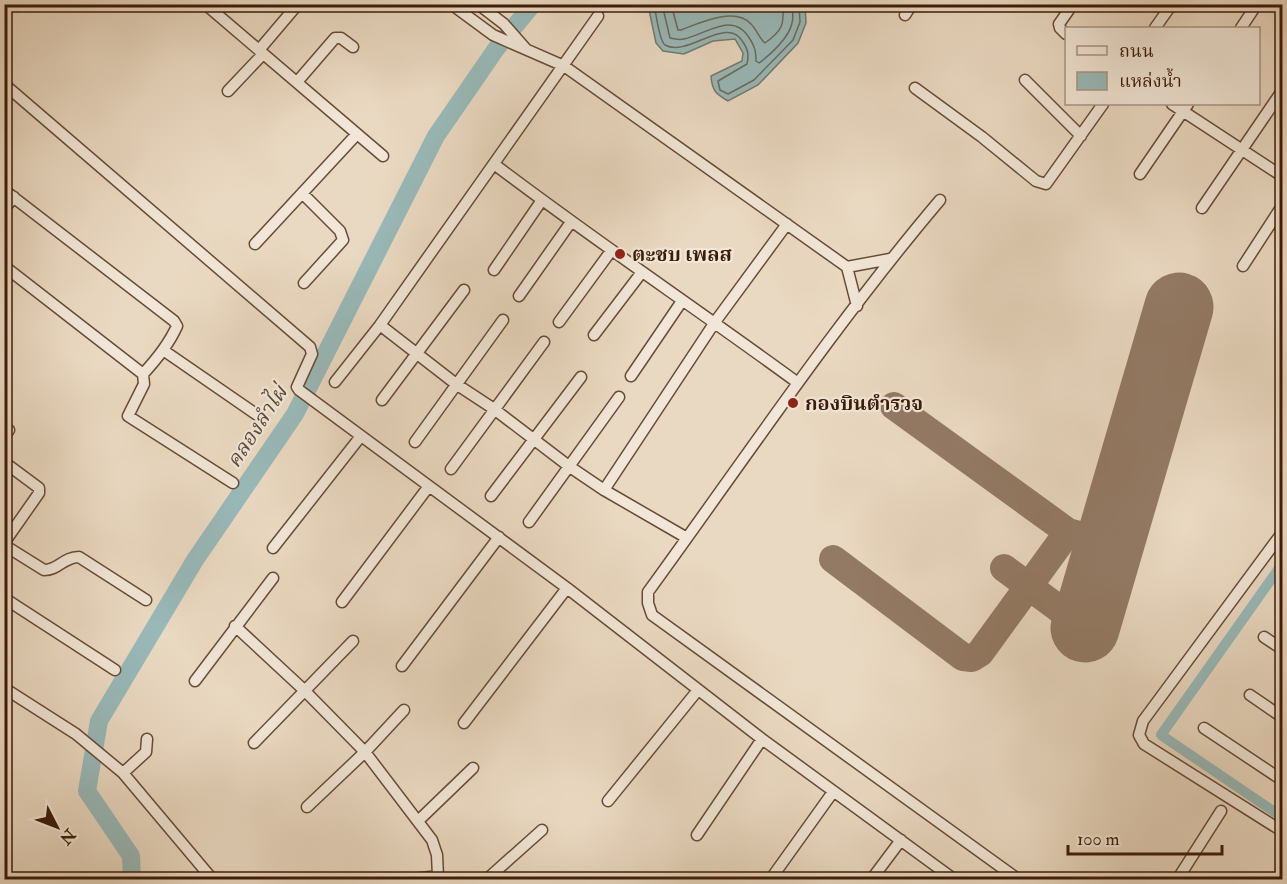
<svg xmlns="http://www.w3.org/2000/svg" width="1287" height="884" font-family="'IM FELL Double Pica','Noto Serif Thai',serif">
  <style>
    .water { fill: #99b9b9; stroke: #747a72; stroke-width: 1.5 }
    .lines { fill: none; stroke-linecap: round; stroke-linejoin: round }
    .shore { stroke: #6a6a60; stroke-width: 1.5 }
    .canal { stroke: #99b9b9; stroke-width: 10 }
    .river { stroke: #99b9b9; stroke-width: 18 }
    .taxiway { stroke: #937a65; stroke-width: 28 }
    .runway { stroke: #937a65; stroke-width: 69 }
    .street-casing { stroke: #684b36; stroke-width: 13 }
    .street { stroke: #f1e6d7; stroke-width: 10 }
    .poi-dot { fill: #8f2418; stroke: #f1e6d7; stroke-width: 2 }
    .labels { text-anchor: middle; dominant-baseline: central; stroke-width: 4.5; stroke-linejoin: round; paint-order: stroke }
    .poi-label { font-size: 20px; font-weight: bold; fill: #3c1c08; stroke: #f1e6d7; text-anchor: start }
    .water-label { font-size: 21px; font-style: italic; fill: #584b3d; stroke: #f1e6d7 }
  </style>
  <rect width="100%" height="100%" fill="#ead9c2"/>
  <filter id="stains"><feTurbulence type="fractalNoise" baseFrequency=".00333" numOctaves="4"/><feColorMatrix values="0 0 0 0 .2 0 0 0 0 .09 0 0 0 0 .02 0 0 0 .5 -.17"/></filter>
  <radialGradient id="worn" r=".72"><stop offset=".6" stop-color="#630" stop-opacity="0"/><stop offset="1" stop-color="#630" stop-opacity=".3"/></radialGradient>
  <path class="water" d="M 648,5 L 805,5 L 806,23 L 798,43 L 758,85 L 728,101 C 716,94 712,91 711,76 L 742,61 L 743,53 L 735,39 L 713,41 L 684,54 L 663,51 L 656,43 Z"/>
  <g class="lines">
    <path class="shore" d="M 654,4 C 656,13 659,41 665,45 C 688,58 727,14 743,42 C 748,50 749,54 747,64 L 718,81 L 720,90 L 728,94 L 754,80 L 793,40 L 800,22 L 799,4
      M 662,4 L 670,38 C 674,39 679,40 684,39 C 707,34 733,10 750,39 C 755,47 756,52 756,61 L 759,63 C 770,55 789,38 792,23 C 794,17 792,11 792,4
      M 671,4 L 678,30 L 681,30 C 699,23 735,6 751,24 C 757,30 759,38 765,43 C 783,30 784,25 783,4"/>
    <path class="canal" d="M 1282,564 L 1161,735 L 1282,817"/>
    <path class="river" d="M 132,880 L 131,856 L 87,791 L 99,721 L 195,560 L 295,414 L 436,136 L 496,49 L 533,4"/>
    <path class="taxiway" d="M 1068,532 L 1110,543
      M 833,559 L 963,657 L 972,658 L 980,653 L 1068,532 L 894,406
      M 1004,568 L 1085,628"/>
    <path class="runway" d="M 1085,628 L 1179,307"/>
    <g class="street-casing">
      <path id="street" d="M 205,4 L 383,156
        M 451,4 L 493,35 L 564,66 L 847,267 L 890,259
        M 478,4 L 504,24 L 526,49
        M 905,15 L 912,4
        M 1155,28 L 1172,4
        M 1241,28 L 1257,4
        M 1066,34 L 1060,28 L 1059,24 L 1073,4
        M 259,50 L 298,4
        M 1025,80 L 1081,136
        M 297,82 L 335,38 L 341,38 L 353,47
        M 4,84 L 310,347 L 312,354 L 297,387 L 299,390 L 567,588 L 762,739 L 955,880
        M 915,88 L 982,137 L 1036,181 L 1046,184 L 1103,104
        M 228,91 L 263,54
        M 1172,104 L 1282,176
        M 494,164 C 594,240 697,309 798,383
        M 1140,174 L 1188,104
        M 4,190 L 174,321 L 177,326 C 169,344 156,360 143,374
        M 302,193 L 340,231 L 343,240 L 304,283
        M 940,200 C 835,324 744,460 648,592 L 648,603 L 652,615 L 1019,880
        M 1202,208 L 1282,91
        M 4,209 L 14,197
        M 255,244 L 357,134
        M 4,266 L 143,374 L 144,384 L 128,416 L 233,483
        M 1243,266 L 1282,206
        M 847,267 L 857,306
        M 494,270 L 542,200
        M 519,296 L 571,222
        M 559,322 L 611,251
        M 380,325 L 456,384 L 494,409 L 570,467 L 604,490 L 687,538
        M 594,335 L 642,272
        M 163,350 L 263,419
        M 631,376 L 682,301
        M 335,382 L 380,325 L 598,16
        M 382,400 L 464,290
        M 4,437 L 9,430
        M 415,442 L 503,320
        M 4,462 L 39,488 L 39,493 L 4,543
        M 451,469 L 544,342
        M 604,490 L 715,322 L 787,224
        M 491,496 L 581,377
        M 529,522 L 619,397
        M 1282,533 L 1143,721 L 1139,735 L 1144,744 L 1282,831
        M 4,545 L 44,570 C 59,570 63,557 79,557 L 146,600
        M 273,548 L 361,436
        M 4,598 L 115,670
        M 342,602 L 429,486
        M 235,626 L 304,690 L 365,752 L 432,840 L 437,855 L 438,876
        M 1264,637 L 1282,649
        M 402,666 L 499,537
        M 195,681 L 273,578
        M 4,688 L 76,734 L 123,773 L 213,880
        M 1250,695 L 1282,717
        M 464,723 L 567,588
        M 1204,728 L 1282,780
        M 254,743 L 353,641
        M 123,773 L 146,752 L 147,739
        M 608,801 L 698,690
        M 307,807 L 365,752 L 404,710
        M 418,821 L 473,768
        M 697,835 L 762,739
        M 405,880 L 438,876 L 443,879
        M 486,880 L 542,830
        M 770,880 L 833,792
        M 871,880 L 901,840
        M 1177,880 L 1221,811"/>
    </g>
    <use href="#street" class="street"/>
  </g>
  <g class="poi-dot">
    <circle cx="620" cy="254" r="6"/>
    <circle cx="793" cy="403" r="6"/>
  </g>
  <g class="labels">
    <g class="poi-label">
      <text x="632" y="254">ตะชบ เพลส</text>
      <text x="805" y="403">กองบินตำรวจ</text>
    </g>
    <g class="water-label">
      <text transform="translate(257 427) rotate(-57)">คลองลำไผ่</text>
    </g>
  </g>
  <rect width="1287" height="884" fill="none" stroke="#ead9c2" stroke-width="24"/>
  <rect x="6" y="6" width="1275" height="872" fill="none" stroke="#3c1c08" stroke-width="3"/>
  <rect x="12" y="12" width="1263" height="860" fill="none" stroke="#3c1c08" stroke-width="1.5"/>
  <rect x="1065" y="27" width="195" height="78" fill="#f1e6d7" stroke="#a99584" stroke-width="1.5"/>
  <rect x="1077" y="46" width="30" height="9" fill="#f1e6d7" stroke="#a99584" stroke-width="1.5"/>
  <text x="1119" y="57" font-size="18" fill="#3c1c08">ถนน</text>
  <rect x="1077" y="72" width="30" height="18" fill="#99b9b9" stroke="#a99584" stroke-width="1.5"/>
  <text x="1119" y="87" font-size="18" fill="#3c1c08">แหล่งน้ำ</text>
  <g transform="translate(57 827) rotate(132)" stroke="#f1e6d7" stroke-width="4.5" paint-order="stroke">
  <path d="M0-4.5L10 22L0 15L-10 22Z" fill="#3c1c08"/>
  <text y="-9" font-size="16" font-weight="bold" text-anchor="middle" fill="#3c1c08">N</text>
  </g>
  <path d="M1068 845v9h154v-9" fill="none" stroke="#3c1c08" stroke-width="3"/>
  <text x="1077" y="845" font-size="18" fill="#3c1c08" stroke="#f1e6d7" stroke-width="4.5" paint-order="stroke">100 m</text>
  <rect width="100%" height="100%" filter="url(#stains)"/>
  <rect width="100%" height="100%" fill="url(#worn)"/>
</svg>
